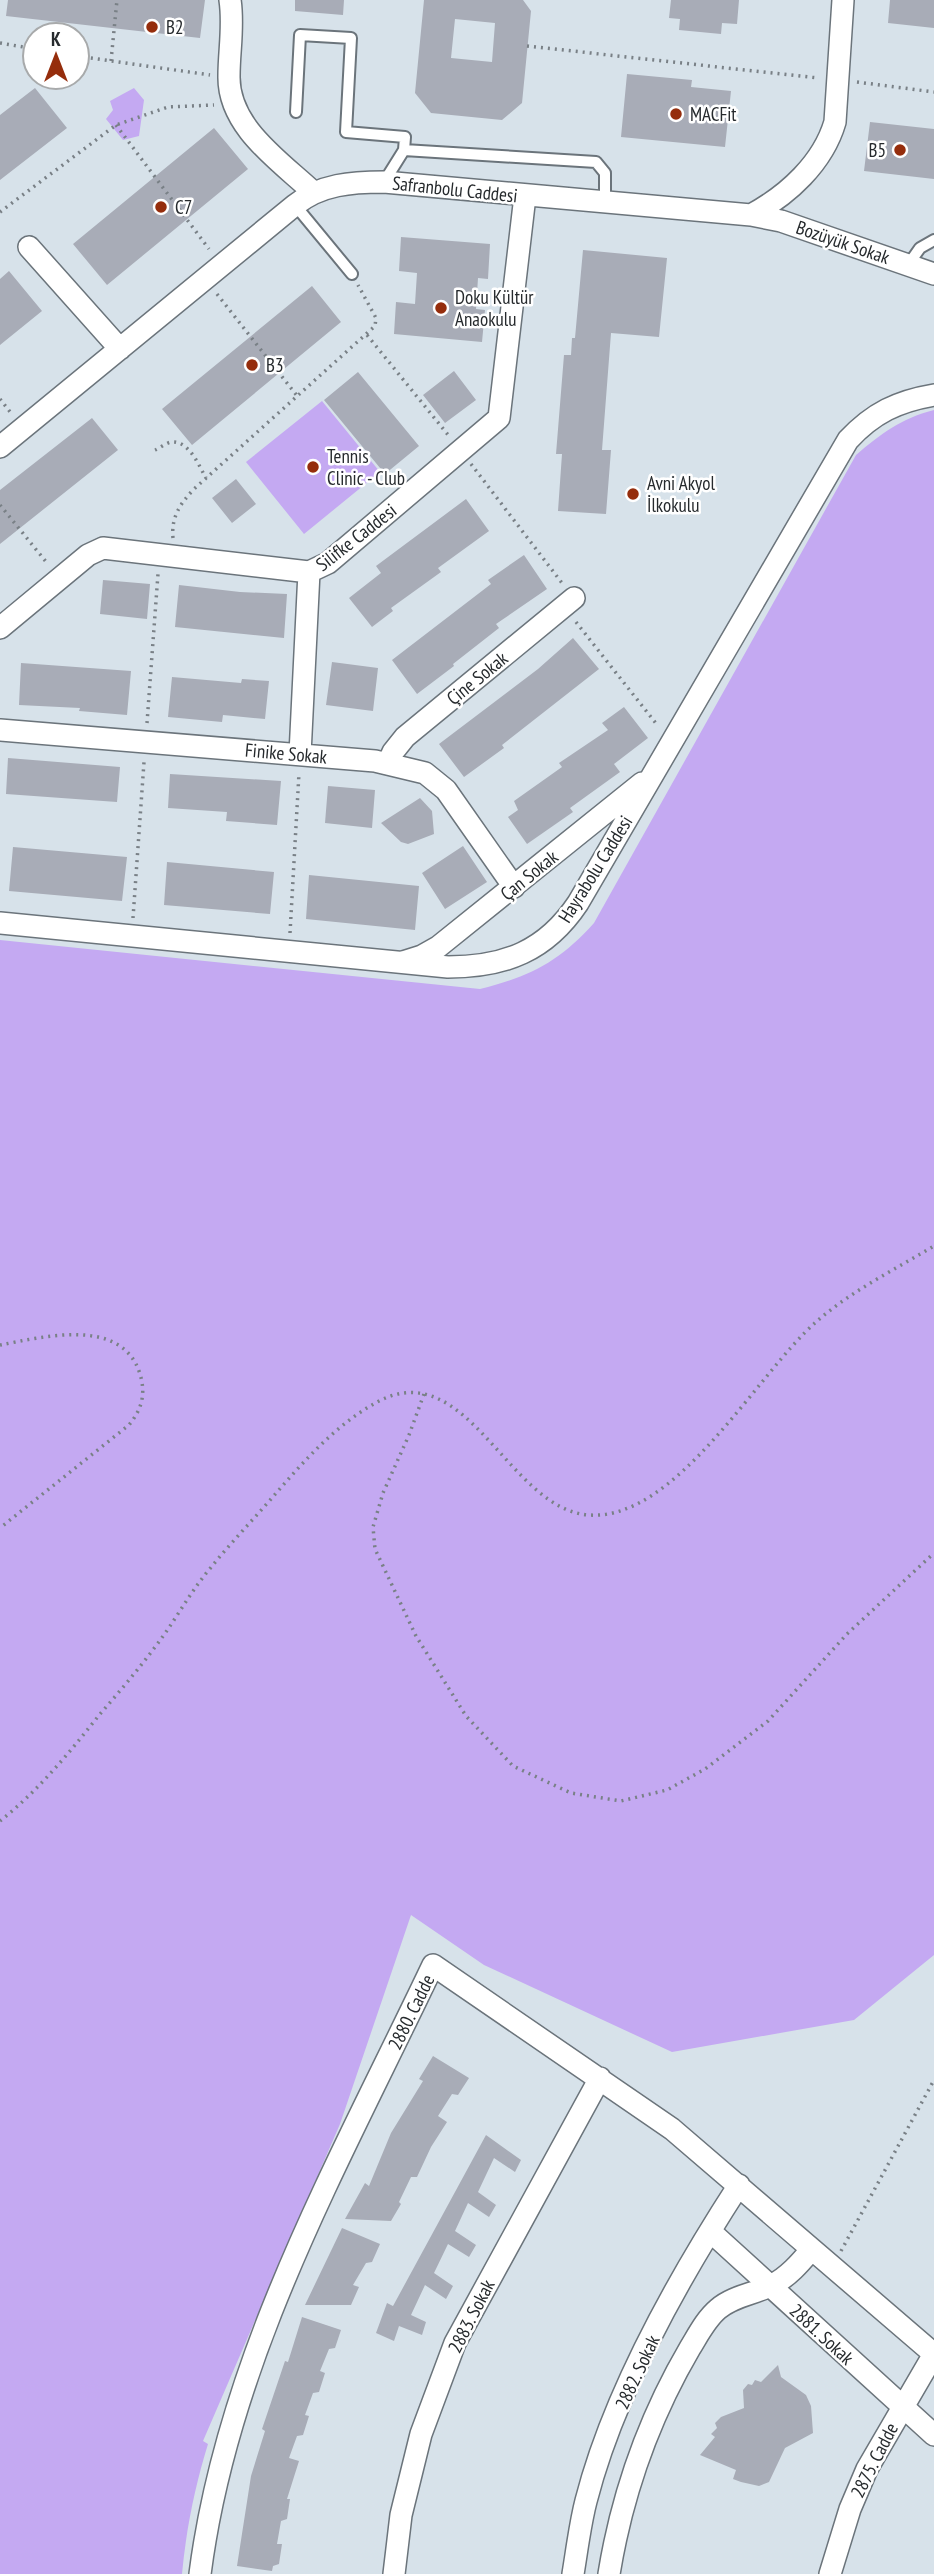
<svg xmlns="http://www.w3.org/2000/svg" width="934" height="2574" font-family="'PT Sans Narrow',sans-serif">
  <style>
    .green { fill: #c4a9f2 }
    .building { fill: #a8acb7; fill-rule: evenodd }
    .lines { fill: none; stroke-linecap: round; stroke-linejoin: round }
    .service-casing { stroke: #6b747b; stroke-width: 14 }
    .minor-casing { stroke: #6b747b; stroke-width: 24 }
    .path { stroke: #798086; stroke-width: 3.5; stroke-dasharray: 2 5; stroke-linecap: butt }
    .service { stroke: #fff; stroke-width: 10 }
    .minor { stroke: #fff; stroke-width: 21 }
    .poi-dot { fill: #952d0c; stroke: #fff; stroke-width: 2.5 }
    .labels { text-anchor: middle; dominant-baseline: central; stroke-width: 5; stroke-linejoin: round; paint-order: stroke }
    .poi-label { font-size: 19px; fill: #262a2d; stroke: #fff; text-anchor: start }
    .street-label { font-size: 19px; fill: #262a2d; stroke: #fff }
  </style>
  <rect width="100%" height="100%" fill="#d7e2ea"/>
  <path class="green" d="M 134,88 L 144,100 L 139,136 L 123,140 L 106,119 L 113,110 L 110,101 Z
    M 322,401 L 380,472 L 304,534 L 246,462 Z
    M 934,410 L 934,1955 L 854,2020 L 672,2052 L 484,1965 L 411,1915 L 340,2124 L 203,2441 L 208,2444 C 195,2486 186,2530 182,2574 L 0,2574 L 0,940 L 480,989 C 531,976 559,962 594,923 L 856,455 C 882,433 900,419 934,410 Z"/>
  <path class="building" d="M 8,0 L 205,0 L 200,38 L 6,16 Z
    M 295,0 L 344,0 L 343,15 L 295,11 Z
    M 424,0 L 523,0 L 531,11 L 522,103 L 502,120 L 431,113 L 415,93 ZM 455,19 L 495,23 L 492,62 L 451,58 Z
    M 671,0 L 739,0 L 737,24 L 722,23 L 721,34 L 679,30 L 680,19 L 669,18 Z
    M 890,0 L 934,0 L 934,28 L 888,23 Z
    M 627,74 L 692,80 L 691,87 L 731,91 L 725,147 L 621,137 Z
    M 35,88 L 67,128 L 0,180 L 0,115 Z
    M 870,122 L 934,129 L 934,179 L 864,171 Z
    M 214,128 L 248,169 L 107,285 L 73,244 Z
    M 401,237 L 490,244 L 488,279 L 478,278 L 476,309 L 485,310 L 482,342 L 394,334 L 396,302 L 415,304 L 417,273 L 399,271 Z
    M 583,250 L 667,258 L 659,337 L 611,333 L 602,450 L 611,450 L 606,514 L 558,511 L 562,454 L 556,454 L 564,355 L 571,355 L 572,338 L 575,338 Z
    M 9,271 L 42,311 L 0,345 L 0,279 Z
    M 312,286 L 341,322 L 192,445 L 162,409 Z
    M 454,371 L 476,400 L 445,423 L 423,395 Z
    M 358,372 L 419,446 L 385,474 L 324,400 Z
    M 92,418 L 118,450 L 0,544 L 0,490 Z
    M 236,479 L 256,504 L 232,523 L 212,498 Z
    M 466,499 L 489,531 L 438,568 L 441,572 L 391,608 L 393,611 L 372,627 L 349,598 L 381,573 L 376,566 Z
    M 524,555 L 547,589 L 496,624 L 499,628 L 453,664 L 454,666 L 417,694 L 392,660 L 491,584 L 488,580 Z
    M 103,580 L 150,584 L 147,619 L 100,614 Z
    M 179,585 L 240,592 L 287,594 L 284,638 L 175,627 Z
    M 573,638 L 599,669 L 502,745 L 504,748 L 464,777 L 439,744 L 538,669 Z
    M 332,662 L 378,668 L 373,711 L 326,705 Z
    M 21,663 L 131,671 L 127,715 L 79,711 L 80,708 L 19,705 Z
    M 172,677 L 241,683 L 242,679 L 269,681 L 265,719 L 223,715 L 222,722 L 168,717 Z
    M 624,707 L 648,738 L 614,764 L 620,772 L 570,808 L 573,812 L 527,844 L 508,817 L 518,810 L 514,801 L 562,767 L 559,763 L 608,730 L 602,723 Z
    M 8,758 L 120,767 L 117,802 L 6,794 Z
    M 170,774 L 281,781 L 277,825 L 226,821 L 227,812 L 168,808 Z
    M 328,786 L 375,790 L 372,828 L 325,823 Z
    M 420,798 L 432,811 L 434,834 L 408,844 L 401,842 L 381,823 Z
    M 463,846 L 487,882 L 445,909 L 422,873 Z
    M 13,847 L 127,857 L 122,901 L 9,891 Z
    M 167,862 L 274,872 L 270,914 L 164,905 Z
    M 309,875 L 419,886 L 415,930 L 306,919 Z
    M 433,2056 L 469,2078 L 458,2095 L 452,2094 L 438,2116 L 447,2122 L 431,2147 L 417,2177 L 411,2177 L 399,2202 L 401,2204 L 391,2221 L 345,2219 L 365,2183 L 369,2186 L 391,2133 L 423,2081 L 419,2079 Z
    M 486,2135 L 521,2160 L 515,2172 L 494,2158 L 478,2192 L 496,2205 L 489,2217 L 468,2203 L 455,2231 L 476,2245 L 469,2257 L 448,2244 L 434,2273 L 453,2286 L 446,2299 L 425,2285 L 411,2315 L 426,2322 L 422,2335 L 399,2326 L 394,2341 L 376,2333 L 387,2303 L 393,2306 Z
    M 342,2228 L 380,2244 L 372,2262 L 366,2263 L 353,2285 L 359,2287 L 351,2305 L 305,2305 Z
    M 302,2317 L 341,2330 L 335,2348 L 329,2349 L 320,2371 L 325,2373 L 319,2392 L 313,2393 L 305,2415 L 309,2416 L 303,2435 L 297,2436 L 289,2458 L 299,2461 L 287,2499 L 290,2499 L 287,2519 L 281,2521 L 277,2544 L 282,2544 L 279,2564 L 273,2566 L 272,2571 L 237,2566 L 251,2476 L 265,2431 L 262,2429 L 285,2361 L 288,2362 Z
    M 778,2365 L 781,2377 L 806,2395 L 811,2406 L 813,2433 L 785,2448 L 769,2482 L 759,2486 L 741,2482 L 733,2479 L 736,2470 L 700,2455 L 715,2437 L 711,2434 L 717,2428 L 715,2423 L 721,2417 L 744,2408 L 743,2390 L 748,2384 L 752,2385 L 755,2380 L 761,2382 Z"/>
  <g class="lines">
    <g class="service-casing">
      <path id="service" d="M 296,112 L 300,35 L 351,38 L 346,132 L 405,137 L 404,150
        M 384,182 L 404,150 L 596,162 L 605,173 L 605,203
        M 295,205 L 352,274
        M 908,265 L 920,248 L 934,240"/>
    </g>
    <g class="minor-casing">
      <path id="minor" d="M 230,0 C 234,26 229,50 229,76 C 228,127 280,161 313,192
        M 751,215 L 781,221 L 934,274
        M 29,247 L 120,349
        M 0,447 L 295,205 C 321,184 352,182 384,182 L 751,215 C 788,195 823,163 835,122 L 843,0
        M 0,628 L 88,555 L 103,548 L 309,572
        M 0,730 L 375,761 L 425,773 L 446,790 L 514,887
        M 300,754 L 309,572 L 328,563 L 499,418 L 525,196
        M 388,763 L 393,752 L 405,737 L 574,598
        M 0,923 L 448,967 C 505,967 546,951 578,903 L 848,440 C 873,413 898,401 934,395
        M 403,962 L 422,956 L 438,947 L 642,783
        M 711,2232 L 934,2435
        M 200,2574 C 228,2356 340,2161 433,1965 L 672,2129 L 934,2354 L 867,2469 L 850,2509 L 830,2574
        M 394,2574 L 401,2515 L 421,2434 L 455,2343 L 600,2078
        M 573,2574 C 577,2550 580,2524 586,2501 C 613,2395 680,2276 739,2185
        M 609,2574 C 622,2494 649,2418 690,2348 C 698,2335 706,2319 718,2309 C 733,2296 754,2294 772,2285 C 788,2277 800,2263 811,2250"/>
    </g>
    <path class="path" d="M 0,43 L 35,49
      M 527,46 L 818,78
      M 77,56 L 210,75
      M 111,61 L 117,0
      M 857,82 L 934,92
      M 116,125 L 209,249
      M 0,212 L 116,125 L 168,107 L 214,105
      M 217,294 L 298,397
      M 367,335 L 449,436
      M 0,399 L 11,413
      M 155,450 C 160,448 166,443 171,442 C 189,440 199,466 206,478
      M 471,464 L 562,583
      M 0,505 L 47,563
      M 173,538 C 171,517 180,504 194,489 L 375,326 L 376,318 L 358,285
      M 576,622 L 658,726
      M 147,723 L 158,574
      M 133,918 L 144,762
      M 290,933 L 299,773
      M 0,1345 C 43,1337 122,1316 140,1374 C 146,1394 142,1409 129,1425 L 0,1528
      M 424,1394 L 409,1435 L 383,1493 L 373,1527 L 375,1549 L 416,1636 L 466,1716 L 513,1766 L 571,1793 L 621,1801 L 667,1790 L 705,1769 L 768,1721 L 847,1634 L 934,1553
      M 0,1821 C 38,1791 70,1752 100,1714 C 121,1690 142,1665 161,1639 C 177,1617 190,1593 208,1571 C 228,1546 250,1523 271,1499 C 303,1462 336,1424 379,1401 C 468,1355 509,1510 589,1515 C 676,1521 756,1375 816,1322 C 851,1291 894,1270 934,1246
      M 841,2251 L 934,2080"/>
    <use href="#service" class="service"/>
    <use href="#minor" class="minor"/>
  </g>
  <g class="poi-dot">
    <circle cx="152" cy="27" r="7"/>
    <circle cx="676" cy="114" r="7"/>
    <circle cx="900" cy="150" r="7"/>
    <circle cx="161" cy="207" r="7"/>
    <circle cx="441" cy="308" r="7"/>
    <circle cx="252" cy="365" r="7"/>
    <circle cx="313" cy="467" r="7"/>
    <circle cx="633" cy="494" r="7"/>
  </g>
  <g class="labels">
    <g class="poi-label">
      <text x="166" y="27">B2</text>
      <text x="690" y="114">MACFit</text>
      <text x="886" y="150" text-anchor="end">B5</text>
      <text x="175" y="207">C7</text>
      <text x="455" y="297">Doku Kültür<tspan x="455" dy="22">Anaokulu</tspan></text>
      <text x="266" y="365">B3</text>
      <text x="327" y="456">Tennis<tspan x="327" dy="22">Clinic - Club</tspan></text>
      <text x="647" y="483">Avni Akyol<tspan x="647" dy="22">İlkokulu</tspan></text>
    </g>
    <g class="street-label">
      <text transform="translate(455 189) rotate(6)">Safranbolu Caddesi</text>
      <text transform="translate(843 242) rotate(19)">Bozüyük Sokak</text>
      <text transform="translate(356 537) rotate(-38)">Silifke Caddesi</text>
      <text transform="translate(477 678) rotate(-39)">Çine Sokak</text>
      <text transform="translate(286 753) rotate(5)">Finike Sokak</text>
      <text transform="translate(595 869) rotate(-58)">Hayrabolu Caddesi</text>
      <text transform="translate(529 875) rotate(-39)">Çan Sokak</text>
      <text transform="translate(411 2012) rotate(-64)">2880. Cadde</text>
      <text transform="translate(471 2316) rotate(-63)">2883. Sokak</text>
      <text transform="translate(822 2334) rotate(43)">2881. Sokak</text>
      <text transform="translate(637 2372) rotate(-65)">2882. Sokak</text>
      <text transform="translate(874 2460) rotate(-63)">2875. Cadde</text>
    </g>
  </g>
  <g transform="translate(56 56)"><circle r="33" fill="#ffffff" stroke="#a8aaab" stroke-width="2"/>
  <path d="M0-5L12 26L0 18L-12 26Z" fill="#952d0c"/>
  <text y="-10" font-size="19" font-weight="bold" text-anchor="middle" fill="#262a2d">K</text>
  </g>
</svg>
